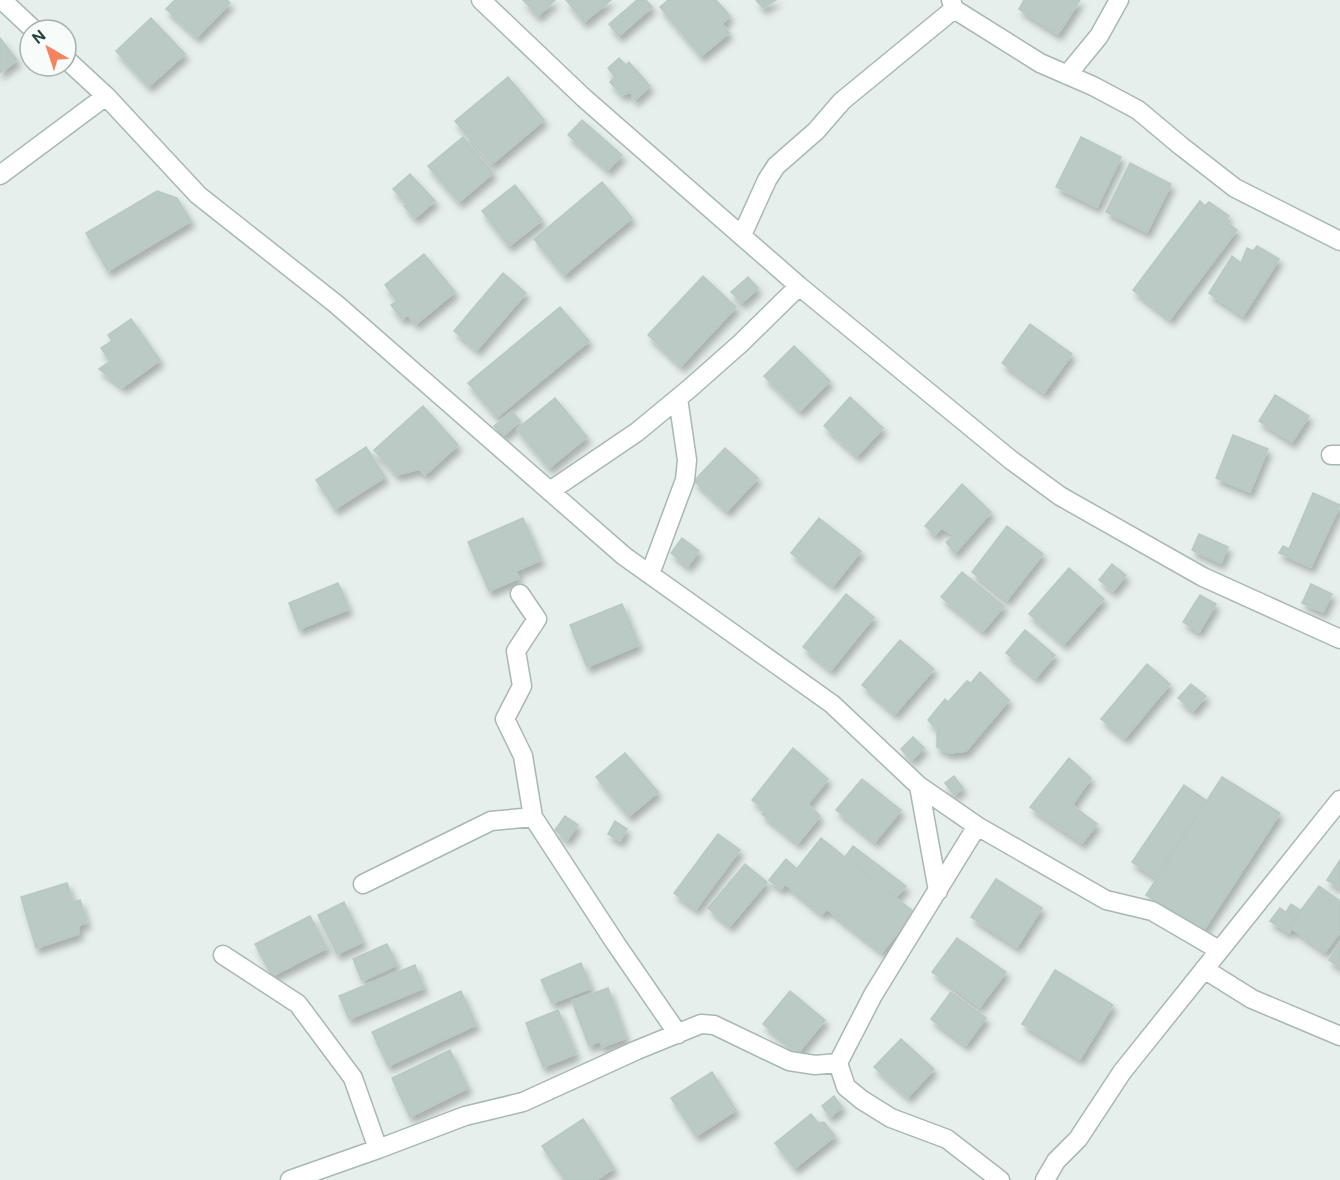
<svg xmlns="http://www.w3.org/2000/svg" width="1340" height="1180" font-family="'DM Sans',sans-serif">
  <style>
    .building { fill: #bbcac4; stroke: #b8c9c2; stroke-width: 1.5; filter: url(#shadow) }
    .lines { fill: none; stroke-linecap: round; stroke-linejoin: round }
    .minor-casing { stroke: #a8b8b2; stroke-width: 21 }
    .minor { stroke: #fff; stroke-width: 18 }
  </style>
  <defs>
    <filter id="shadow"><feDropShadow dx="3.5" dy="6" stdDeviation="3" flood-color="#0004"/></filter>
  </defs>
  <rect width="100%" height="100%" fill="#e6efeb"/>
  <path class="building" d="M 175,0 L 227,0 L 230,3 L 197,37 L 166,9 Z
    M 523,0 L 555,0 L 538,16 Z
    M 566,0 L 611,0 L 584,22 Z
    M 637,0 L 646,0 L 652,7 L 619,36 L 609,24 Z
    M 668,0 L 716,0 L 730,16 L 722,24 L 729,33 L 701,56 L 660,7 Z
    M 756,0 L 776,0 L 763,8 Z
    M 1024,0 L 1080,0 L 1058,34 L 1019,9 Z
    M 151,18 L 185,54 L 149,86 L 116,51 Z
    M 0,38 L 17,60 L 0,73 Z
    M 619,58 L 626,65 L 629,62 L 650,86 L 634,101 L 631,92 L 622,95 L 610,82 L 615,77 L 608,68 Z
    M 508,77 L 544,120 L 492,164 L 455,121 Z
    M 582,120 L 622,155 L 608,170 L 568,135 Z
    M 463,137 L 493,173 L 459,202 L 428,166 Z
    M 1081,137 L 1121,157 L 1097,207 L 1056,187 Z
    M 1130,163 L 1171,184 L 1147,232 L 1106,212 Z
    M 410,174 L 435,201 L 415,218 L 404,206 L 407,204 L 393,189 Z
    M 602,182 L 632,218 L 564,275 L 534,239 Z
    M 515,185 L 542,220 L 509,246 L 482,211 Z
    M 157,191 L 177,198 L 191,221 L 108,271 L 86,233 Z
    M 1200,201 L 1205,206 L 1209,202 L 1229,216 L 1225,221 L 1237,230 L 1170,319 L 1133,290 Z
    M 1257,246 L 1279,259 L 1243,316 L 1209,293 L 1232,256 L 1241,263 L 1247,248 L 1253,251 Z
    M 424,254 L 455,292 L 416,324 L 408,315 L 402,319 L 391,305 L 397,301 L 385,285 Z
    M 503,273 L 526,293 L 477,350 L 454,331 Z
    M 703,276 L 736,307 L 681,366 L 648,335 Z
    M 748,277 L 758,288 L 742,303 L 731,292 Z
    M 560,307 L 589,341 L 497,417 L 468,383 Z
    M 131,319 L 160,360 L 123,387 L 99,369 L 110,361 L 101,348 L 112,341 L 108,335 Z
    M 1030,324 L 1072,354 L 1044,393 L 1002,363 Z
    M 794,346 L 830,381 L 800,411 L 764,376 Z
    M 1275,395 L 1309,416 L 1292,442 L 1259,421 Z
    M 850,397 L 883,428 L 857,456 L 824,426 Z
    M 555,398 L 587,437 L 549,468 L 517,429 Z
    M 423,406 L 458,445 L 425,475 L 419,469 L 397,475 L 374,450 Z
    M 512,411 L 520,421 L 503,436 L 494,426 Z
    M 1233,435 L 1268,449 L 1250,492 L 1216,478 Z
    M 366,447 L 385,477 L 335,509 L 316,480 Z
    M 725,448 L 758,478 L 727,511 L 694,481 Z
    M 962,484 L 991,512 L 955,553 L 946,542 L 954,535 L 942,528 L 935,535 L 925,526 Z
    M 1313,493 L 1340,505 L 1311,567 L 1279,553 L 1283,546 L 1289,549 Z
    M 523,518 L 541,560 L 516,571 L 519,578 L 489,591 L 468,542 Z
    M 819,518 L 861,551 L 833,586 L 791,553 Z
    M 1007,526 L 1043,554 L 1007,600 L 972,572 Z
    M 1199,534 L 1228,547 L 1221,563 L 1192,550 Z
    M 682,538 L 699,551 L 688,566 L 671,553 Z
    M 1112,564 L 1126,575 L 1113,591 L 1099,580 Z
    M 1069,568 L 1104,599 L 1064,644 L 1029,614 Z
    M 962,572 L 1004,606 L 983,631 L 941,597 Z
    M 338,583 L 349,609 L 299,629 L 289,603 Z
    M 1311,584 L 1332,594 L 1323,612 L 1302,603 Z
    M 846,594 L 874,617 L 831,670 L 803,647 Z
    M 1200,595 L 1216,604 L 1199,632 L 1183,622 Z
    M 622,604 L 639,645 L 587,667 L 570,625 Z
    M 1025,630 L 1055,655 L 1036,678 L 1006,653 Z
    M 900,640 L 934,669 L 895,714 L 862,685 Z
    M 1147,664 L 1170,684 L 1125,738 L 1101,719 Z
    M 980,672 L 1009,700 L 966,751 L 949,753 L 937,747 L 937,729 L 928,720 L 945,699 L 948,702 L 967,681 L 971,683 Z
    M 1191,684 L 1206,696 L 1193,711 L 1178,698 Z
    M 913,737 L 924,748 L 912,760 L 901,749 Z
    M 793,748 L 828,779 L 808,804 L 820,816 L 798,843 L 762,814 L 765,810 L 752,800 Z
    M 625,753 L 658,792 L 629,816 L 596,777 Z
    M 1069,758 L 1091,778 L 1072,805 L 1097,824 L 1082,843 L 1030,807 Z
    M 954,776 L 963,788 L 954,795 L 945,783 Z
    M 1222,777 L 1280,813 L 1203,931 L 1146,895 Z
    M 862,779 L 901,810 L 875,842 L 836,810 Z
    M 1184,785 L 1207,801 L 1155,877 L 1132,862 Z
    M 565,816 L 578,825 L 567,840 L 555,830 Z
    M 615,821 L 627,829 L 620,841 L 608,834 Z
    M 718,834 L 740,850 L 696,909 L 674,893 Z
    M 821,838 L 914,912 L 882,952 L 827,909 L 822,914 L 785,884 Z
    M 853,846 L 906,886 L 896,897 L 845,857 Z
    M 786,859 L 797,869 L 781,889 L 769,880 Z
    M 1340,860 L 1340,888 L 1327,880 Z
    M 745,864 L 767,882 L 730,926 L 708,908 Z
    M 996,879 L 1042,908 L 1017,947 L 971,917 Z
    M 67,883 L 73,902 L 80,900 L 87,923 L 79,925 L 79,934 L 36,948 L 21,897 Z
    M 1319,886 L 1340,901 L 1340,932 L 1325,952 L 1289,926 Z
    M 344,902 L 363,942 L 337,954 L 318,915 Z
    M 1291,904 L 1300,910 L 1295,919 L 1286,912 Z
    M 1280,908 L 1295,919 L 1289,926 L 1292,928 L 1289,933 L 1270,921 Z
    M 310,916 L 327,948 L 272,976 L 255,944 Z
    M 957,938 L 1006,972 L 980,1007 L 932,972 Z
    M 1340,943 L 1340,967 L 1329,960 Z
    M 387,944 L 397,965 L 362,981 L 353,959 Z
    M 581,963 L 591,988 L 552,1003 L 541,980 Z
    M 415,965 L 424,988 L 349,1019 L 339,996 Z
    M 1055,970 L 1113,1005 L 1080,1059 L 1022,1024 Z
    M 608,988 L 626,1038 L 602,1047 L 600,1041 L 589,1046 L 572,1001 Z
    M 461,991 L 476,1025 L 388,1066 L 372,1032 Z
    M 790,991 L 825,1020 L 798,1053 L 763,1024 Z
    M 951,992 L 986,1018 L 966,1045 L 931,1019 Z
    M 558,1010 L 576,1054 L 543,1067 L 526,1023 Z
    M 901,1039 L 934,1069 L 908,1097 L 874,1067 Z
    M 450,1050 L 468,1088 L 410,1117 L 392,1078 Z
    M 712,1072 L 736,1110 L 696,1136 L 671,1098 Z
    M 834,1096 L 842,1107 L 830,1117 L 822,1106 Z
    M 811,1114 L 818,1123 L 824,1122 L 835,1136 L 795,1168 L 775,1143 Z
    M 583,1119 L 614,1168 L 596,1180 L 565,1180 L 542,1146 Z"/>
  <g class="lines">
    <g class="minor-casing">
      <path id="minor" d="M 2,0 L 34,30
        M 481,0 L 584,98 L 799,286 L 1011,460 L 1060,496 L 1203,577 L 1340,639
        M 951,0 L 954,9 L 1040,63 L 1093,86 L 1138,110 L 1181,146 L 1235,188 L 1340,241
        M 66,59 L 106,96 L 198,195 L 336,304 L 624,556 L 832,704 L 919,786 L 977,826
        M 1067,75 L 1099,36 L 1119,0
        M 0,175 L 106,96
        M 742,235 L 767,180 L 776,166 L 816,131 L 842,101 L 954,9
        M 1331,455 L 1340,455
        M 550,491 L 637,432 L 689,389 L 741,343 L 799,286
        M 650,574 L 685,480 L 687,460 L 678,398
        M 520,594 L 537,619 L 516,651 L 522,686 L 505,719 L 523,756 L 533,817
        M 919,786 L 938,891
        M 363,884 L 491,821 L 533,817 L 616,944 L 678,1034
        M 223,955 L 298,1004 L 353,1078 L 378,1149 L 465,1116 L 523,1102 L 637,1050 L 701,1024 L 714,1025 L 789,1061 L 815,1065 L 838,1063
        M 1204,969 L 1252,999 L 1340,1036
        M 290,1180 L 378,1149
        M 1000,1180 L 947,1139 L 891,1118 L 862,1100 L 846,1087 L 838,1063 L 873,995 L 977,826 L 1106,900 L 1152,911 L 1219,950
        M 1045,1180 L 1056,1161 L 1078,1139 L 1122,1072 L 1340,800"/>
    </g>
    <use href="#minor" class="minor"/>
  </g>
  <g transform="translate(48 48) rotate(321)"><circle r="28" fill="#f7fbf9" stroke="#a3b1ad" stroke-width="1.5"/>
  <path d="M0-4.5L10 22L0 15L-10 22Z" fill="#f4845f"/>
  <text y="-9" font-size="16" font-weight="bold" text-anchor="middle" fill="#24423a">N</text>
  </g>
</svg>
